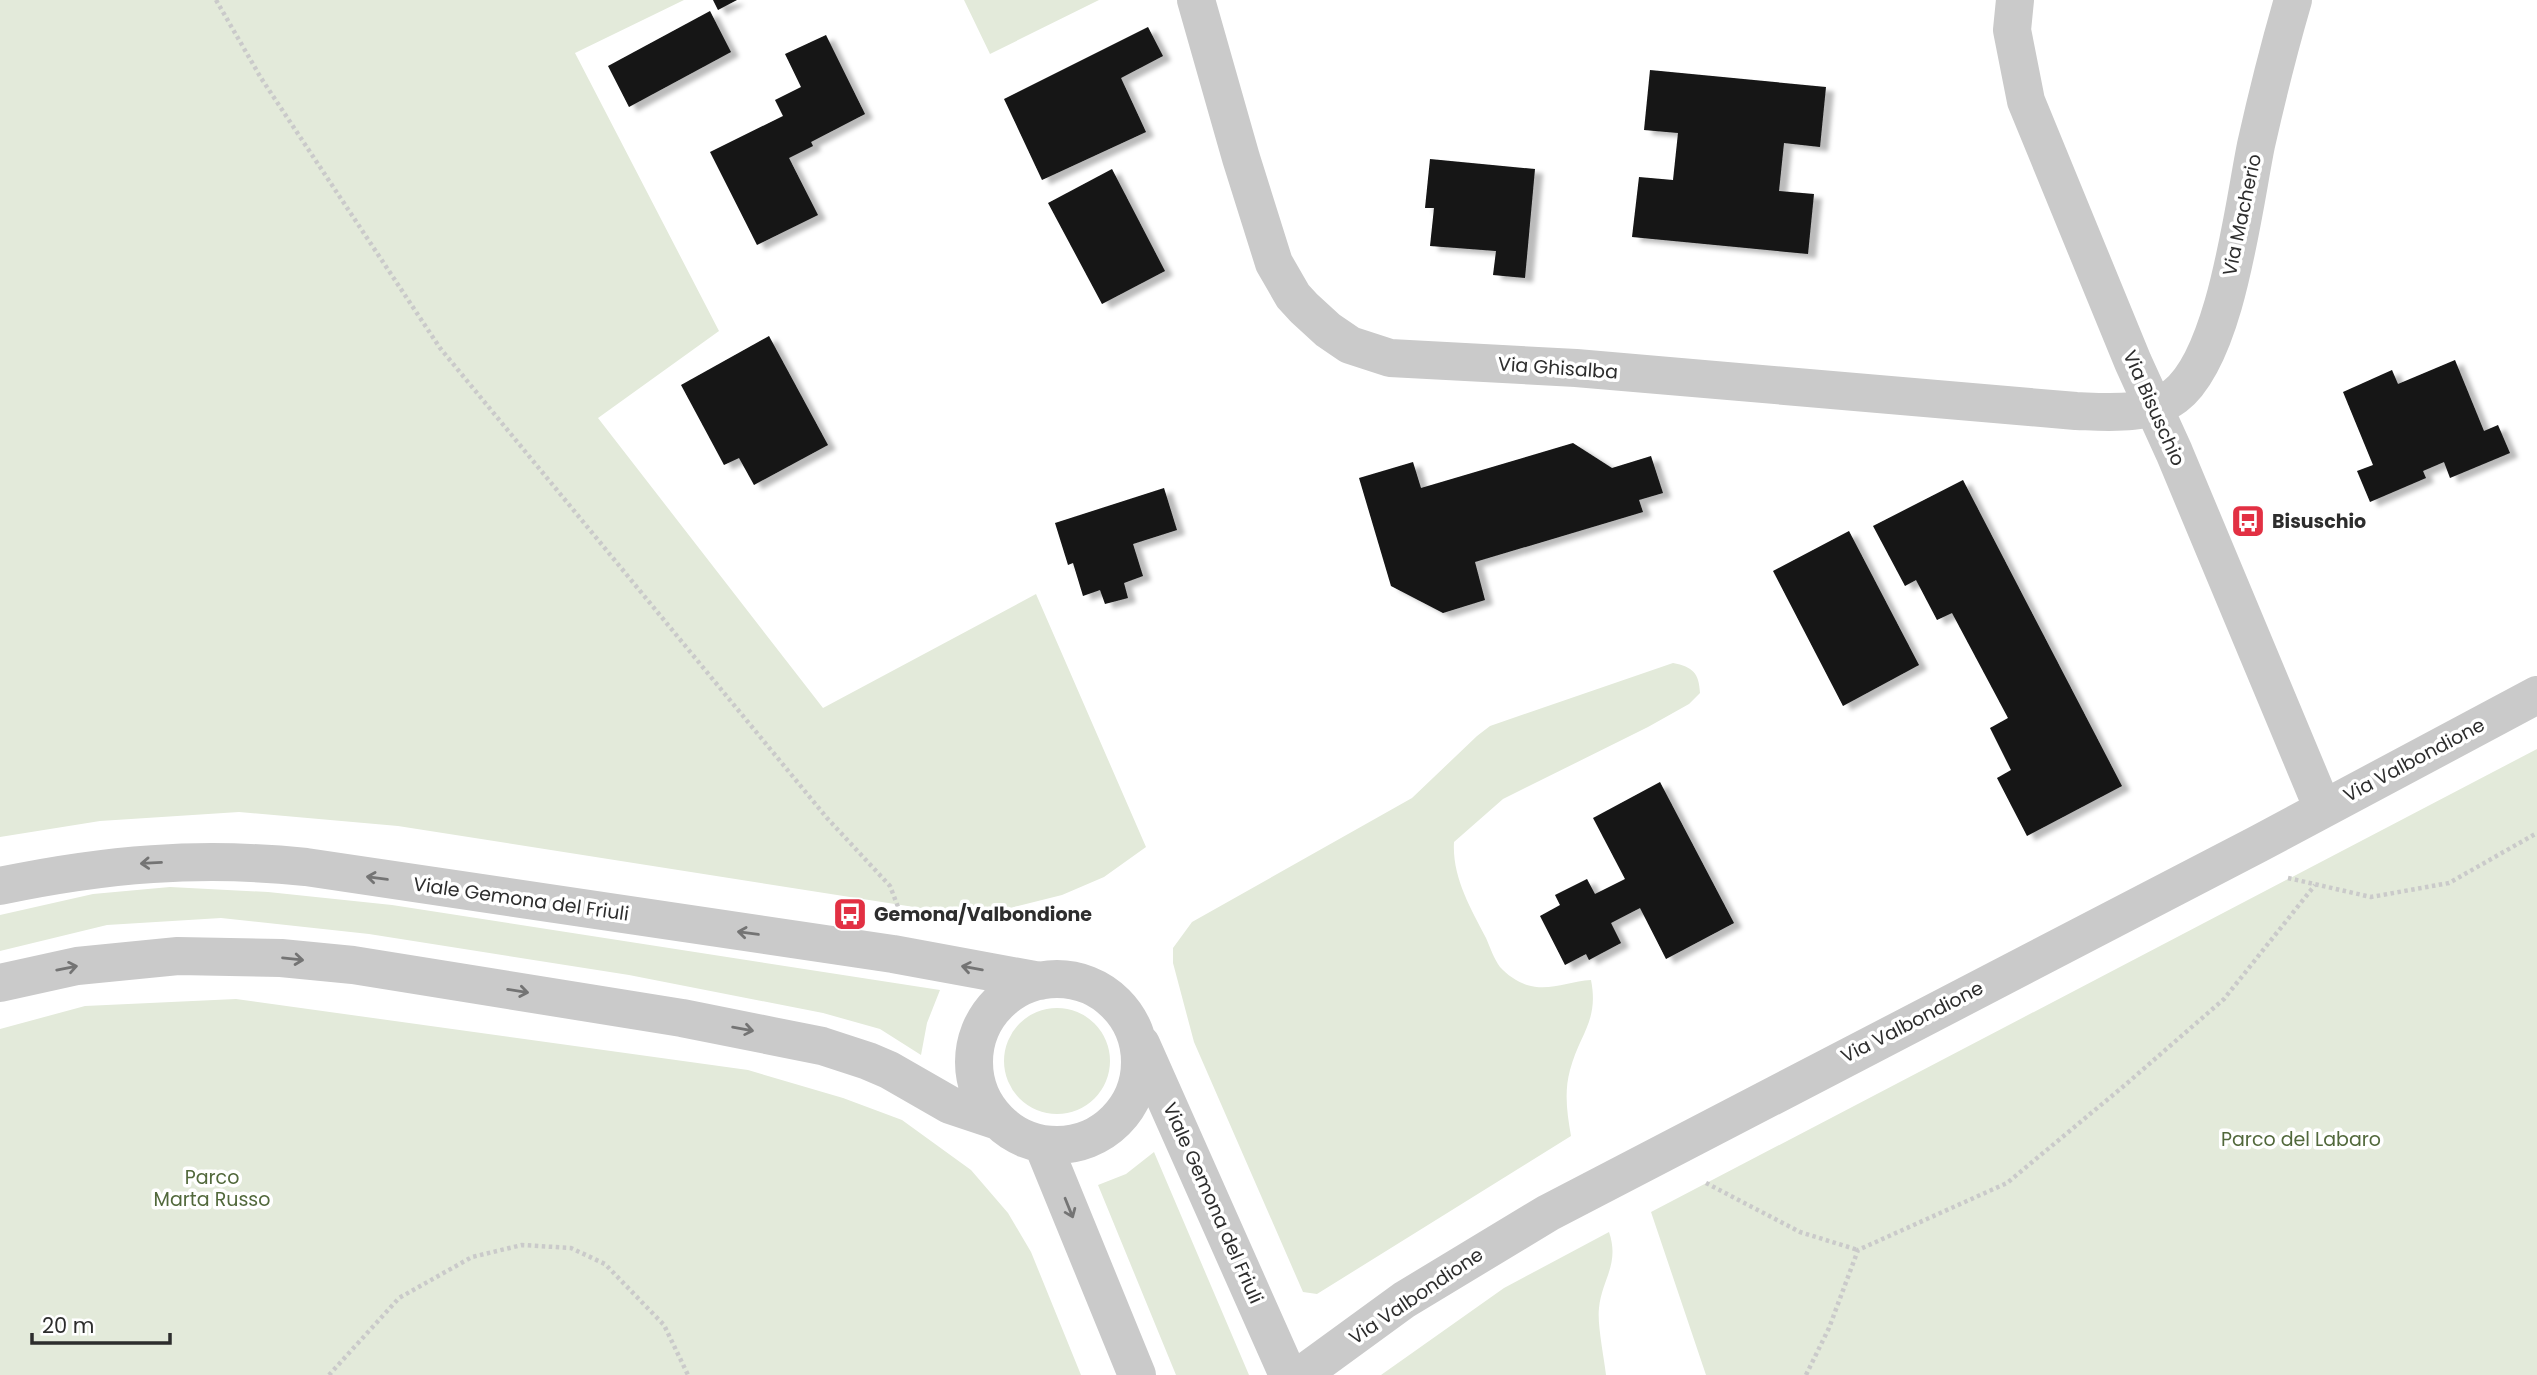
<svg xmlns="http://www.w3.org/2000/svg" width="2537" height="1375" font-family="Poppins,sans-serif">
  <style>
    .green { fill: #e3eada }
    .building { fill: #141414; filter: url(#shadow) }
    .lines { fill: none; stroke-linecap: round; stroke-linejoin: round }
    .path { stroke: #cacaca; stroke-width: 4.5; stroke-dasharray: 3.5 3.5; stroke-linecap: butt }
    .minor { stroke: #cacaca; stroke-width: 38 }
    .tertiary { stroke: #cacaca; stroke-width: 38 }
    .oneway { stroke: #747474 }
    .labels { text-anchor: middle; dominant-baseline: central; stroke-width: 7; stroke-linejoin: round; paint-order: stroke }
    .street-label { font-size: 19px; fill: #2d2d2d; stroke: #fff }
    .poi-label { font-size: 19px; font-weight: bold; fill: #2d2d2d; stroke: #fff; text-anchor: start }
    .park-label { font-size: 19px; fill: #51683b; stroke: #fff }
  </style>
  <defs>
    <filter id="shadow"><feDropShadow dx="8" dy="4.5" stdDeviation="2" flood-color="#0004"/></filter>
  </defs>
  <rect width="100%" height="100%" fill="#fff"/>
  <path class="green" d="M 0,0 L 684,0 L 575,53 L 719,331 L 598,418 L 823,708 L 1036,594 L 1146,847 L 1104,877 L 1062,895 L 998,911 L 933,910 L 398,826 L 239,812 L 100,821 L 0,837 Z
    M 964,0 L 1099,0 L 990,54 Z
    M 1673,663 C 1693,667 1699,673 1700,693 L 1689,704 L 1648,727 L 1503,799 L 1454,842 C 1452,877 1470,907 1486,938 C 1490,947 1494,959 1500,967 C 1507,975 1518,982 1527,985 C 1549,992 1569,981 1591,980 C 1599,1021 1580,1033 1570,1070 C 1564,1092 1567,1113 1571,1136 L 1317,1294 L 1303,1292 L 1194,1042 L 1173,963 L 1173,948 L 1192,922 L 1412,798 L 1477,736 L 1490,726 Z
    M 2537,749 L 2537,1375 L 1706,1375 L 1651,1212 Z
    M 170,887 L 268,892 L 392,905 L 940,990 L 927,1023 L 921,1055 L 880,1029 L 823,1013 L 629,975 L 369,934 L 221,918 L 107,925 L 0,951 L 0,915 L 93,894 Z
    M 236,999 L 748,1070 L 843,1098 L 902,1120 L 971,1170 L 1008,1213 L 1031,1252 L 1081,1375 L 0,1375 L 0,1029 L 85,1006 Z
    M1004 1061a53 53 0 1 1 106 0a53 53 0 1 1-106 0Z
    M 1154,1152 L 1249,1375 L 1176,1375 L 1098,1185 L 1126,1174 Z
    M 1609,1232 C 1620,1264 1602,1279 1599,1308 C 1597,1324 1604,1357 1606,1375 L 1381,1375 L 1504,1288 Z"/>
  <path class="building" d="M 713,0 L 737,0 L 718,10 Z
    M 710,11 L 731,52 L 629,107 L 608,66 Z
    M 1148,27 L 1163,56 L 1121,78 L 1146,132 L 1042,180 L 1004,99 Z
    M 826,35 L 865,114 L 811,142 L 813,146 L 789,158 L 818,215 L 757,245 L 710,152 L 783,116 L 775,100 L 801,87 L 785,54 Z
    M 1650,70 L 1826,87 L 1820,147 L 1784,143 L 1779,191 L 1814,194 L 1808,254 L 1632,237 L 1639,177 L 1673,180 L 1678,133 L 1644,130 Z
    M 1430,159 L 1535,169 L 1525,278 L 1493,275 L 1496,251 L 1430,246 L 1434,208 L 1425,208 Z
    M 1112,169 L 1165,271 L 1102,304 L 1048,203 Z
    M 769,336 L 828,445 L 754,485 L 739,458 L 724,465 L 681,385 Z
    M 2455,360 L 2484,431 L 2498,425 L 2510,453 L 2450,478 L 2444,462 L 2423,471 L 2426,478 L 2370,502 L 2357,471 L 2373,465 L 2343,392 L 2392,370 L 2398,384 Z
    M 1573,443 L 1612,468 L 1651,456 L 1663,493 L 1639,500 L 1643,512 L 1475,562 L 1485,600 L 1443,613 L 1391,586 L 1359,478 L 1413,462 L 1421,488 Z
    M 1963,480 L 2122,786 L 2027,836 L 1997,778 L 2011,770 L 1990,728 L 2008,718 L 1952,613 L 1937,620 L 1916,580 L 1905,586 L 1873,526 Z
    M 1164,488 L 1177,530 L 1133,544 L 1143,576 L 1124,583 L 1128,598 L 1105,604 L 1100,590 L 1083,596 L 1073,563 L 1068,565 L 1055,523 Z
    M 1849,531 L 1919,665 L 1843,706 L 1773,571 Z
    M 1660,782 L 1734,923 L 1666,959 L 1640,908 L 1611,923 L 1621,943 L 1589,960 L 1586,954 L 1565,965 L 1540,916 L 1560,905 L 1555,895 L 1587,879 L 1595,894 L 1625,879 L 1593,818 Z"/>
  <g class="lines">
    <path class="path" d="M 216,0 L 261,78 L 440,348 L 827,818 L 890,886 L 900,912
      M 2288,878 L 2371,897 L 2449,883 L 2537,833
      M 1706,1183 L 1800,1232 L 1858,1250
      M 329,1375 L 399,1298 L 472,1257 L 522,1245 L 571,1248 L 605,1264 L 664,1325 L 688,1375
      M 1806,1375 L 1829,1328 L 1858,1250 L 2007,1183 L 2125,1085 L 2224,999 L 2315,885"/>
    <path class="minor" d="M 2015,0 L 2012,30 L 2026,101 L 2133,362 L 2174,452 L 2323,809
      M 0,886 C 105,864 199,856 306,867 L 893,954 L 1040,981
      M974 1062a83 83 0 1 1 166 0a83 83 0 1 1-166 0Z
      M 0,983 L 77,966 L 178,956 L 281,958 L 353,965 L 682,1018 L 822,1046 L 868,1061 L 889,1070 L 950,1105 L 998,1121
      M 1141,1044 L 1288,1375
      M 1043,1145 L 1137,1375
      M 1301,1375 L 1404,1300 L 1548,1213 L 2258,844 L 2537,695"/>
    <path class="tertiary" d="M 1196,0 L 1241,158 L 1274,263 L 1293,296 L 1304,308 L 1328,330 L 1350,345 L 1390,358 L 1576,368 L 2076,411 C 2108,412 2148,416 2175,396 C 2226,357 2243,209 2256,145 C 2267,96 2279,48 2293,0"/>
  </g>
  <defs><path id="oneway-shaft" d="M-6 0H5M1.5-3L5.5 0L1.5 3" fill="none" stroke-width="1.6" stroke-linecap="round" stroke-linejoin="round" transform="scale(1.75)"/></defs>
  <g class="oneway">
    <use href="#oneway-shaft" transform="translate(151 863) rotate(177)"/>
    <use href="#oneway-shaft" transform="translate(377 878) rotate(-172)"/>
    <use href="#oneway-shaft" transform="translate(748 933) rotate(-172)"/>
    <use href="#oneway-shaft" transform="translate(293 959) rotate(6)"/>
    <use href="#oneway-shaft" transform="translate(67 968) rotate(-11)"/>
    <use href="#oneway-shaft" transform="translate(972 968) rotate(-170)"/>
    <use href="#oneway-shaft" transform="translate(518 991) rotate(9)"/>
    <use href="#oneway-shaft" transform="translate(743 1029) rotate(10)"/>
    <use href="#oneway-shaft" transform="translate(1069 1208) rotate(68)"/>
  </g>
  <defs>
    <g id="bus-square" transform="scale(1.75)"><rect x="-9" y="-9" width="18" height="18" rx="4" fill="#e23043" stroke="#fff"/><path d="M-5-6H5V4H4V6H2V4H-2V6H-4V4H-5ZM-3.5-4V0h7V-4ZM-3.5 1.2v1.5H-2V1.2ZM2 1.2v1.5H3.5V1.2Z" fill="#fff"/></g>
  </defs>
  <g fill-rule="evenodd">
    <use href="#bus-square" x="2248" y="521"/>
    <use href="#bus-square" x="850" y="914"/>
  </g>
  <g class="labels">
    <g class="street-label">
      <text transform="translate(2242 215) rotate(-78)">Via Macherio</text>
      <text transform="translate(1558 368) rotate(4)">Via Ghisalba</text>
      <text transform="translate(2154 408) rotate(66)">Via Bisuschio</text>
      <text transform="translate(2414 760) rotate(-28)">Via Valbondione</text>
      <text transform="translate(521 899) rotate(8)">Viale Gemona del Friuli</text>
      <text transform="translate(1912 1022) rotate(-27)">Via Valbondione</text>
      <text transform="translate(1213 1203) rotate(66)">Viale Gemona del Friuli</text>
      <text transform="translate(1416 1296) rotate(-34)">Via Valbondione</text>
    </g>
    <g class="poi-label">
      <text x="2272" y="521">Bisuschio</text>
      <text x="874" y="914">Gemona/Valbondione</text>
    </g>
    <g class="park-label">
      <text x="2301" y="1139">Parco del Labaro</text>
      <text x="212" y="1177">Parco<tspan x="212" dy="22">Marta Russo</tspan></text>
    </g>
  </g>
  <path d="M32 1333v10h138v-10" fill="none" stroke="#2d2d2d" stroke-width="3.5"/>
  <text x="42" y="1333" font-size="21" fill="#2d2d2d" stroke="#ffffff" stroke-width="5" paint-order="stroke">20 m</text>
</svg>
